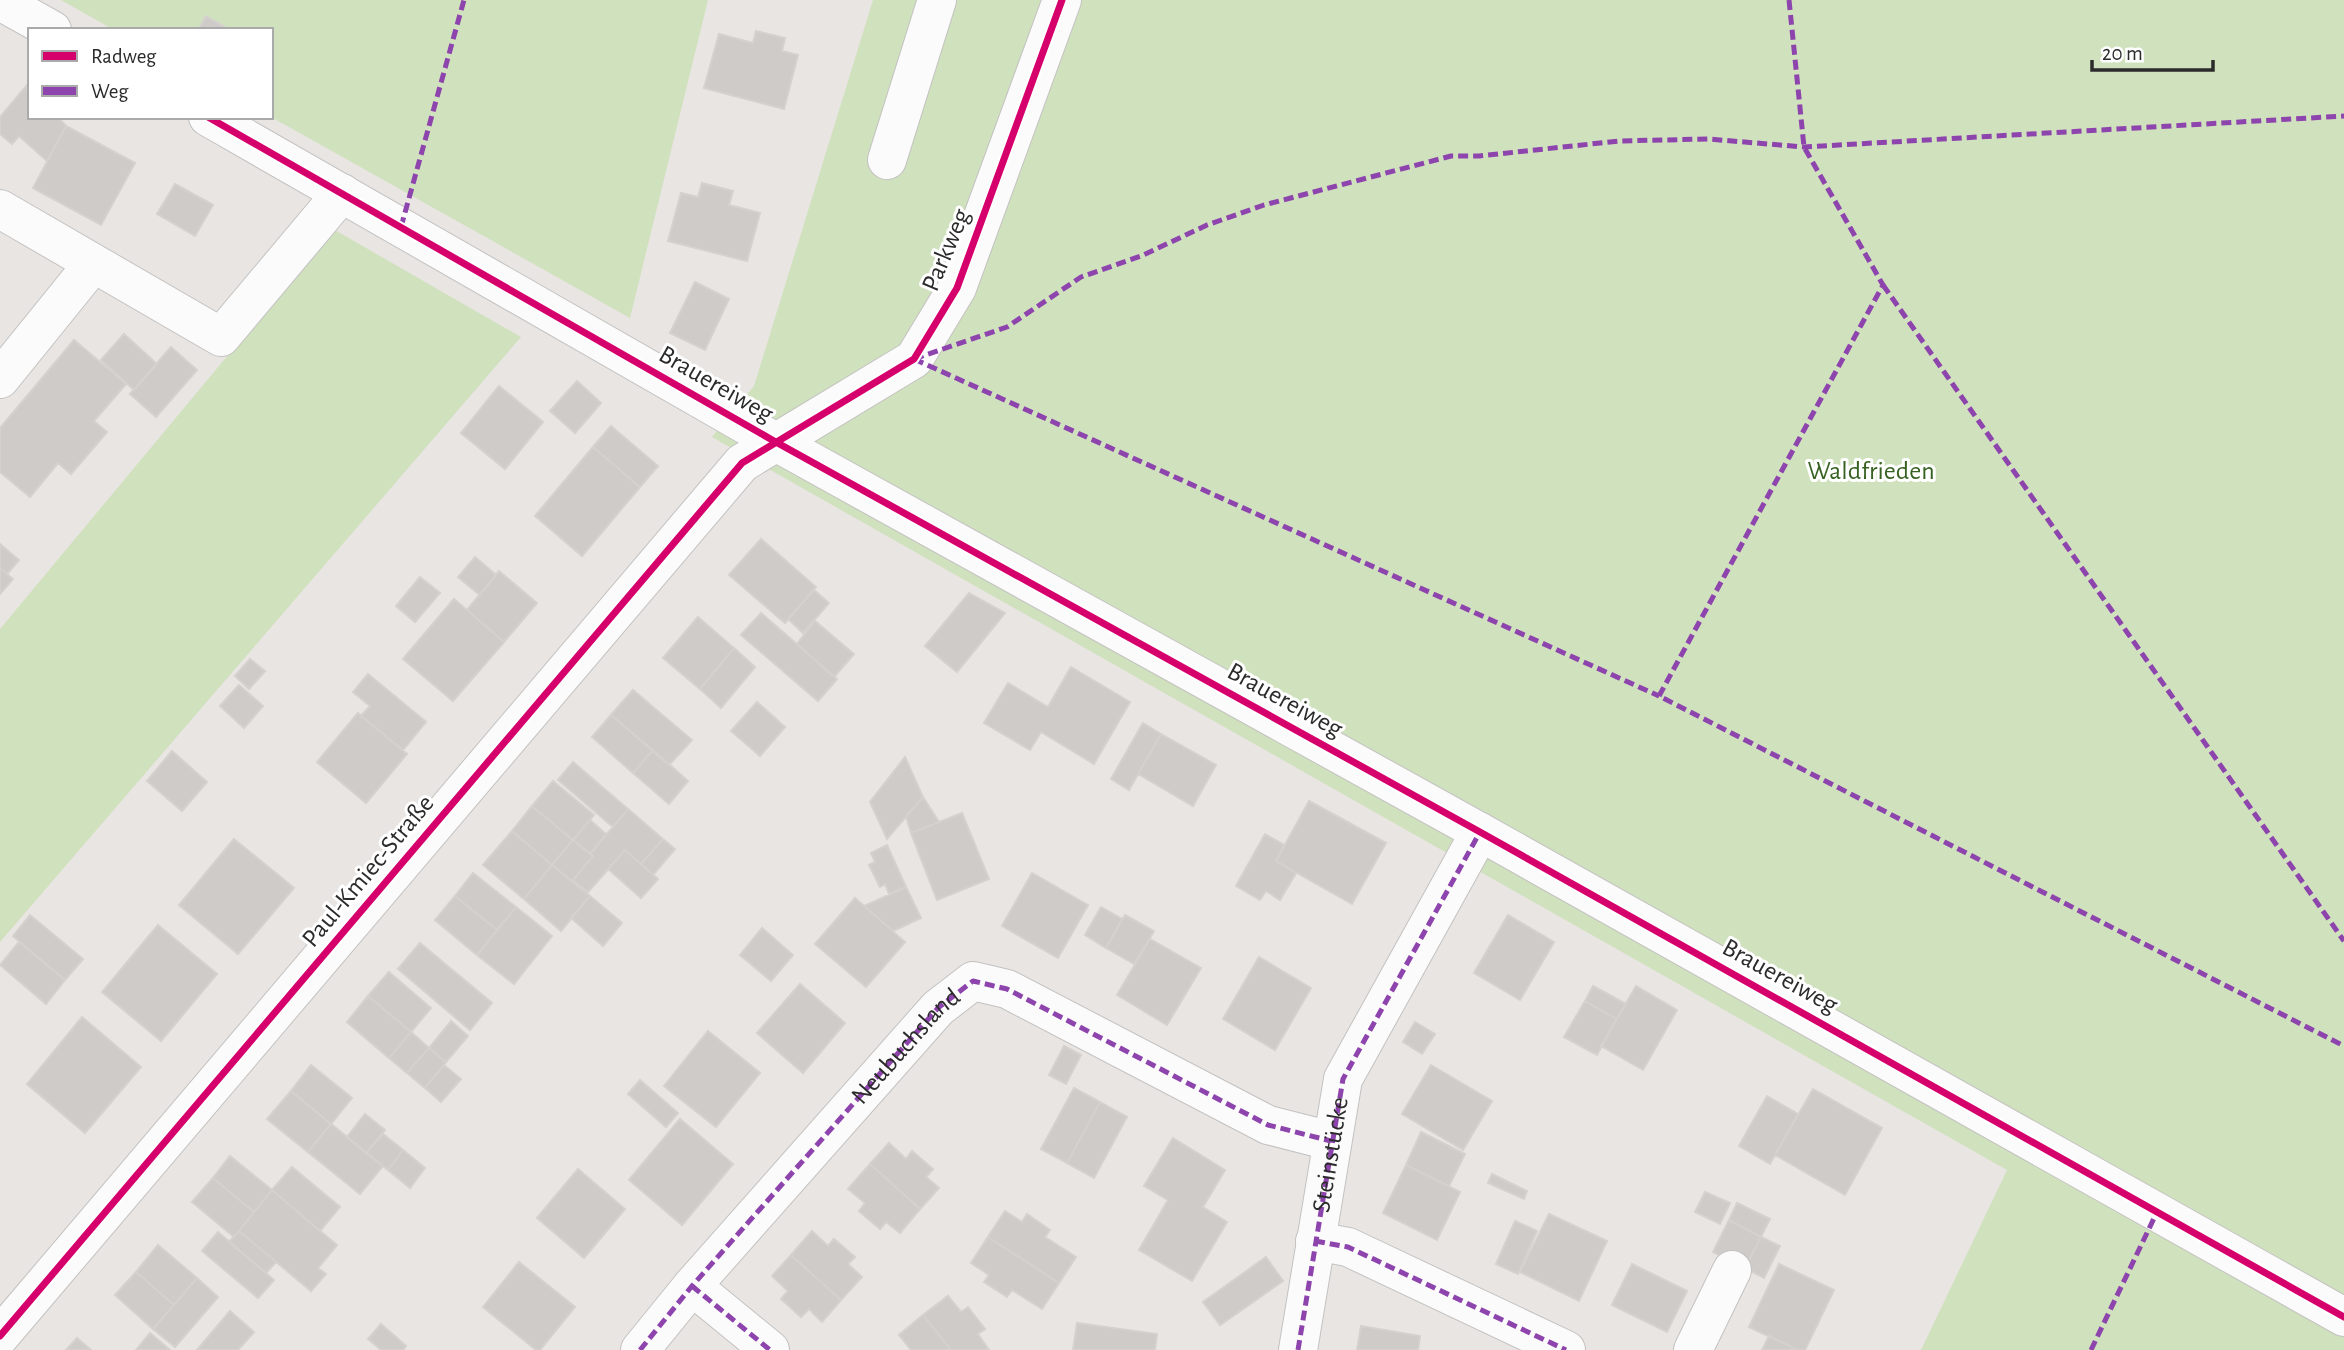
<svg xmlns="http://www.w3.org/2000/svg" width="2344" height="1350" font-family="'Alegreya Sans',sans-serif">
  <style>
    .green { fill: #d0e1be }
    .building { fill: #cecbc9; stroke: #d4d1ce; stroke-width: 2 }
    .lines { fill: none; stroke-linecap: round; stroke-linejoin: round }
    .minor-casing { stroke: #c3c2c1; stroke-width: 40 }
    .minor { stroke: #fcfbfb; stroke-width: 38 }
    .quiet { stroke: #8e44ad; stroke-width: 5; stroke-dasharray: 10 5; stroke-linecap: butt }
    .cycleway-casing { stroke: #fff; stroke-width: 11 }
    .cycleway { stroke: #d6006c; stroke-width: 7 }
    .labels { text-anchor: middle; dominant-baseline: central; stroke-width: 6; stroke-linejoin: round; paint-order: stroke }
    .street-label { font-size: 26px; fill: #2b2b2b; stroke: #fff }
    .park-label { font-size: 26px; fill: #376222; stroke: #fff }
  </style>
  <rect width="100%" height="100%" fill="#e9e5e2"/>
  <path class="green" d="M 61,0 L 708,0 L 630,318 L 271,117 L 271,30 L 114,30 Z
    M 873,0 L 2344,0 L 2344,1350 L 1921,1350 L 2007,1170 L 712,437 L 754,386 Z
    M 333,229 L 521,337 L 0,942 L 0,629 Z"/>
  <path class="building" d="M 206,16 L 230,30 L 198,30 Z
    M 756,31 L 785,38 L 782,51 L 798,55 L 784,109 L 704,88 L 719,34 L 753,43 Z
    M 27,85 L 30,117 L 58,117 L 66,126 L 47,161 L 19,136 L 12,144 L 0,134 L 0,117 Z
    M 66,126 L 135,163 L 101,225 L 33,188 Z
    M 702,183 L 733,191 L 729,205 L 760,213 L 747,261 L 668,241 L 681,193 L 698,197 Z
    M 175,184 L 213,205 L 195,236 L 157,214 Z
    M 695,282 L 729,299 L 705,350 L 670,333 Z
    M 124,334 L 157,364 L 134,390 L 101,360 Z
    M 74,340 L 126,384 L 94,421 L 107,432 L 71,474 L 58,463 L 30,497 L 0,472 L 0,428 Z
    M 171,347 L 197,370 L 156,417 L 130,394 Z
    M 577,381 L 601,403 L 575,433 L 550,411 Z
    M 499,386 L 543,422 L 505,469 L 461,433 Z
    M 611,426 L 658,466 L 640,487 L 593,447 Z
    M 593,447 L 640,487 L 582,556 L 535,516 Z
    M 761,539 L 816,587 L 785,623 L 729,575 Z
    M 0,544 L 19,560 L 7,574 L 0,568 Z
    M 475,557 L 496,575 L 480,595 L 458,577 Z
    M 0,568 L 13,579 L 0,594 Z
    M 499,571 L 537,603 L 504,642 L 467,610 Z
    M 420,577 L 440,593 L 415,622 L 396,606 Z
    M 814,590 L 829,603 L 803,633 L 788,619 Z
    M 969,593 L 1005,613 L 957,672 L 925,646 Z
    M 454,599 L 504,642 L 453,701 L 403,659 Z
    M 761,613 L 837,679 L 818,701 L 741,635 Z
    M 698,617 L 734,648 L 700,689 L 663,658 Z
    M 815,621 L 854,654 L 834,677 L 797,644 Z
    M 734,648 L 755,667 L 721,708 L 700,689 Z
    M 250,659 L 265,671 L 249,689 L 235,676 Z
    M 1071,667 L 1130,702 L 1094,764 L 1041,732 L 1030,750 L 984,723 L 1008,683 L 1048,707 Z
    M 368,674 L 426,722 L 403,750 L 361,716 L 370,706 L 353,692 Z
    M 239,685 L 263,706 L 244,728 L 220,706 Z
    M 633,690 L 692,740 L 669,765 L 611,715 Z
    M 757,702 L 785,727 L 760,756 L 731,731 Z
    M 358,713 L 407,754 L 366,803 L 317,762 Z
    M 611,715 L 653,750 L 633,773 L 592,737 Z
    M 1143,723 L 1161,734 L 1129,790 L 1111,779 Z
    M 1161,734 L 1216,765 L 1193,806 L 1138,774 Z
    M 653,750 L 688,781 L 669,804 L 633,773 Z
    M 172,751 L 207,782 L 182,811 L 147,781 Z
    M 905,757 L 923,797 L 887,839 L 870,802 Z
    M 573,762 L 628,809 L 613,827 L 558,780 Z
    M 553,781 L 594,815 L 573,840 L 532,806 Z
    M 923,797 L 939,822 L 911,833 L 906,816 Z
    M 1309,801 L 1386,843 L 1352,904 L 1276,861 Z
    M 532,806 L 573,840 L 552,865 L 512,831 Z
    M 628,809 L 663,839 L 641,864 L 625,850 L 588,892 L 573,880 L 593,856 L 590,854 Z
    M 962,813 L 989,879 L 937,900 L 911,833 Z
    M 590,820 L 606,834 L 590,854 L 573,840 Z
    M 512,831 L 552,865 L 524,899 L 483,865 Z
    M 1265,834 L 1284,845 L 1276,861 L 1296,873 L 1280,900 L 1266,891 L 1260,900 L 1236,886 Z
    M 234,839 L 294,888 L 238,954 L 179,905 Z
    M 663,839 L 675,849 L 653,875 L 641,864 Z
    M 573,840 L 593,856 L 572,881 L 552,865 Z
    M 887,845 L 906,887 L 889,894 L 885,884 L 880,887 L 869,865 L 875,862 L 871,853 Z
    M 625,850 L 658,879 L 641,898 L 608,869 Z
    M 552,865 L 590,896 L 561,931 L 524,899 Z
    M 473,873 L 516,907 L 497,930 L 455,896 Z
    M 1032,873 L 1088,905 L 1058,958 L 1002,926 Z
    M 906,887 L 921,918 L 893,931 L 864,906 Z
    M 455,896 L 497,930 L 477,955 L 435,920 Z
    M 590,896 L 622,923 L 603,946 L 571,918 Z
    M 855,898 L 905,942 L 866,987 L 815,944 Z
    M 516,907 L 552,936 L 514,984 L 477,955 Z
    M 1101,907 L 1122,919 L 1106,948 L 1085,935 Z
    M 30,915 L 83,959 L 65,980 L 13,936 Z
    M 1125,915 L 1154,931 L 1134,964 L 1106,948 Z
    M 1508,915 L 1554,942 L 1520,1000 L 1474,973 Z
    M 158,925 L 217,974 L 161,1041 L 102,992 Z
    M 762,928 L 793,955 L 771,981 L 740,955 Z
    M 1150,939 L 1201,968 L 1167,1025 L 1117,995 Z
    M 19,942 L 65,980 L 46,1004 L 0,965 Z
    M 420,943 L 492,1003 L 470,1030 L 398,969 Z
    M 1259,957 L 1311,988 L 1275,1050 L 1223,1019 Z
    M 389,972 L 431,1008 L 411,1032 L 368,996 Z
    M 800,984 L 845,1023 L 803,1073 L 757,1033 Z
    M 1593,986 L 1626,1004 L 1617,1019 L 1585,1001 Z
    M 1636,986 L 1677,1010 L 1643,1070 L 1601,1046 Z
    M 368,996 L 411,1032 L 389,1058 L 347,1022 Z
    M 1585,1001 L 1617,1019 L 1597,1055 L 1564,1037 Z
    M 82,1017 L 141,1067 L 85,1133 L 27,1084 Z
    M 451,1021 L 468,1036 L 446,1062 L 429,1048 Z
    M 1415,1022 L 1435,1034 L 1422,1054 L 1403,1042 Z
    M 708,1031 L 760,1073 L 716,1127 L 664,1086 Z
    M 411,1032 L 429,1048 L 407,1073 L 389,1058 Z
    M 1064,1046 L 1081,1055 L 1066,1084 L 1049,1075 Z
    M 429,1048 L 446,1062 L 425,1088 L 407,1073 Z
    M 311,1065 L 352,1098 L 331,1124 L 291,1091 Z
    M 444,1065 L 461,1079 L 441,1102 L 425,1088 Z
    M 1431,1065 L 1492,1101 L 1463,1150 L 1402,1114 Z
    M 640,1080 L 678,1113 L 666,1127 L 628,1094 Z
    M 1074,1088 L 1100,1102 L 1067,1163 L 1041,1149 Z
    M 1813,1089 L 1882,1128 L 1845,1195 L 1775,1155 Z
    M 291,1091 L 331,1124 L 308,1152 L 267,1119 Z
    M 1767,1096 L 1798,1114 L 1770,1164 L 1739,1146 Z
    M 1100,1102 L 1127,1117 L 1094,1178 L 1067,1163 Z
    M 365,1114 L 385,1130 L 366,1153 L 347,1137 Z
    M 680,1119 L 733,1164 L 682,1225 L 629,1180 Z
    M 331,1124 L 383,1166 L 360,1194 L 308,1152 Z
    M 1421,1132 L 1465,1154 L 1449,1186 L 1406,1165 Z
    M 383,1134 L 403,1150 L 388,1170 L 366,1153 Z
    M 1173,1138 L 1225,1170 L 1203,1207 L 1227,1222 L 1192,1281 L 1139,1250 L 1168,1200 L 1144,1186 Z
    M 889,1143 L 906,1159 L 912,1151 L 933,1169 L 926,1177 L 939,1188 L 920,1209 L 870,1164 Z
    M 403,1150 L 425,1168 L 410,1188 L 388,1170 Z
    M 230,1156 L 272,1190 L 254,1212 L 213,1178 Z
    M 870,1164 L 920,1209 L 900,1233 L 886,1222 L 880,1229 L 859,1211 L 865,1203 L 848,1189 Z
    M 1406,1165 L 1460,1192 L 1437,1240 L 1383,1213 Z
    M 292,1167 L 340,1207 L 320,1231 L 272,1190 Z
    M 578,1169 L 625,1209 L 584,1258 L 537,1218 Z
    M 1492,1174 L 1527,1191 L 1524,1199 L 1488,1183 Z
    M 213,1178 L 254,1212 L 234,1237 L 192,1202 Z
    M 272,1190 L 337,1245 L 318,1268 L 326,1274 L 311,1291 L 239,1231 Z
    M 1705,1192 L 1730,1203 L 1720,1224 L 1695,1212 Z
    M 1737,1203 L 1770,1219 L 1761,1237 L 1729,1220 Z
    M 1005,1211 L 1022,1222 L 1027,1214 L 1050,1230 L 1045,1237 L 1076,1257 L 1059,1283 L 988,1237 Z
    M 1549,1214 L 1607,1241 L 1579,1301 L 1520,1272 Z
    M 1729,1220 L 1761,1237 L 1745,1268 L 1713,1252 Z
    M 1515,1221 L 1537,1231 L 1518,1274 L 1496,1264 Z
    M 239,1231 L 276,1262 L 266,1273 L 229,1242 Z
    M 812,1231 L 828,1246 L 834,1239 L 855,1257 L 848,1264 L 862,1277 L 841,1300 L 791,1255 Z
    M 218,1232 L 274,1280 L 258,1298 L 202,1251 Z
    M 988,1237 L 1059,1283 L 1042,1309 L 1012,1290 L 1007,1297 L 984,1282 L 989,1275 L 971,1263 Z
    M 1761,1237 L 1780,1246 L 1764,1278 L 1745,1268 Z
    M 158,1245 L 197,1278 L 174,1305 L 136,1272 Z
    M 791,1255 L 841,1300 L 822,1322 L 809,1309 L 801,1317 L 781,1299 L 788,1291 L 772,1276 Z
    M 1266,1257 L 1283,1281 L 1220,1325 L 1203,1302 Z
    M 519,1262 L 575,1307 L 540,1350 L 536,1350 L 483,1307 Z
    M 1632,1264 L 1687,1291 L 1667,1332 L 1612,1305 Z
    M 1779,1264 L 1834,1290 L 1805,1350 L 1798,1350 L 1749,1327 Z
    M 136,1272 L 174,1305 L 153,1329 L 115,1295 Z
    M 197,1278 L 218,1297 L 175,1347 L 153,1329 Z
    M 948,1296 L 961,1312 L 968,1307 L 985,1329 L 978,1334 L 989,1350 L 951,1350 L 923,1315 Z
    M 230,1311 L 254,1332 L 238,1350 L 197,1350 Z
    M 923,1315 L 951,1350 L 911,1350 L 899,1335 Z
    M 1077,1323 L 1157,1334 L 1155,1350 L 1073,1350 Z
    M 381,1324 L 406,1346 L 403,1350 L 381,1350 L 368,1339 Z
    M 1361,1326 L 1420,1336 L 1418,1350 L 1357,1350 Z
    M 150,1333 L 170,1350 L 136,1350 Z
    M 1769,1336 L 1798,1350 L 1762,1350 Z
    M 77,1338 L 91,1350 L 66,1350 Z"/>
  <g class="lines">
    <g class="minor-casing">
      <g id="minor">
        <path d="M 0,1 L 52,30"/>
        <path d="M 208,117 L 774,441 L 1480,832 L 2344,1317"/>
        <path d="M 887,160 L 937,0"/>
        <path d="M 0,209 L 221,337 L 342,193"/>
        <path d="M 0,379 L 93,264"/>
        <path d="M 1315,1241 L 1348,1247 L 1566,1350"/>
        <path d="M 692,1286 L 770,1350"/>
        <path d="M 0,1336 L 742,463 L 914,359 L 957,288 L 1062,0"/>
        <path id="s1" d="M 640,1350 L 692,1286 L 938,1008 L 973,981 L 1007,989 L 1268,1125 L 1331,1141"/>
        <path d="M 1298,1350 L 1343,1079 L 1480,832"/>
        <path d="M 1693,1350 L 1732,1270"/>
      </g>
    </g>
    <use href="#minor" class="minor"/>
    <g class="quiet">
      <path d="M 1789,0 L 1804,147 L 1883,285 L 1659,696 L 2344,1046"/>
      <path d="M 401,227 L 464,0"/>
      <path d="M 1883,285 L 2344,941"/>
      <path d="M 914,359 L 1007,327 L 1081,277 L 1141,256 L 1207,225 L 1264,205 L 1451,156 L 1479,156 L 1619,141 L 1708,139 L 1804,147 L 2344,116"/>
      <path d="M 914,359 L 1659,696"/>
      <path d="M 1315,1241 L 1348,1247 L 1566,1350"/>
      <path d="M 692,1286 L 770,1350"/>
      <path d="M 640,1350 L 692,1286 L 938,1008 L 973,981 L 1007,989 L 1268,1125 L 1331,1141"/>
      <path id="s2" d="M 1298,1350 L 1343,1079 L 1480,832"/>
      <path d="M 2091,1350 L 2157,1212"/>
    </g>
    <g class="cycleway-casing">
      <path id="cycleway" d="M 208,117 L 774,441 L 1480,832 L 2344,1317
        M 0,1336 L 742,463 L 914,359 L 957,288 L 1062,0"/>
    </g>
    <use href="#cycleway" class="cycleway"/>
  </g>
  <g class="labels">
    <g class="street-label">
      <text transform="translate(946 250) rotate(-67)">Parkweg</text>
      <text transform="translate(716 384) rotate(30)">Brauereiweg</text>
      <text transform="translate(1285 700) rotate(29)">Brauereiweg</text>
      <text transform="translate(368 871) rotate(-50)">Paul-Kmiec-Straße</text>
      <text transform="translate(1780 976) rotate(29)">Brauereiweg</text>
      <text stroke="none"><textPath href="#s1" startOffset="404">Neubuchsland</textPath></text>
      <text stroke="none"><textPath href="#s2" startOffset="198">Steinstücke</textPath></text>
    </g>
    <g class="park-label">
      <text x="1871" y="471">Waldfrieden</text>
    </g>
  </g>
  <rect x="28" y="28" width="245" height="91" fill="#ffffff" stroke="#aaaaaa" stroke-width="2"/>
  <rect x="42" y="51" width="35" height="10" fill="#d6006c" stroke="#aaaaaa" stroke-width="2"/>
  <text x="91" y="63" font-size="21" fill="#2b2b2b">Radweg</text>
  <rect x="42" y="86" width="35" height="10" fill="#8e44ad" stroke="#aaaaaa" stroke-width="2"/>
  <text x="91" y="98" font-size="21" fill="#2b2b2b">Weg</text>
  <path d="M2092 60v10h121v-10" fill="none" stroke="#2b2b2b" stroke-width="3.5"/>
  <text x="2102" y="60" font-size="21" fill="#2b2b2b" stroke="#ffffff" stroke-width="5" paint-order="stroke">20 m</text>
</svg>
